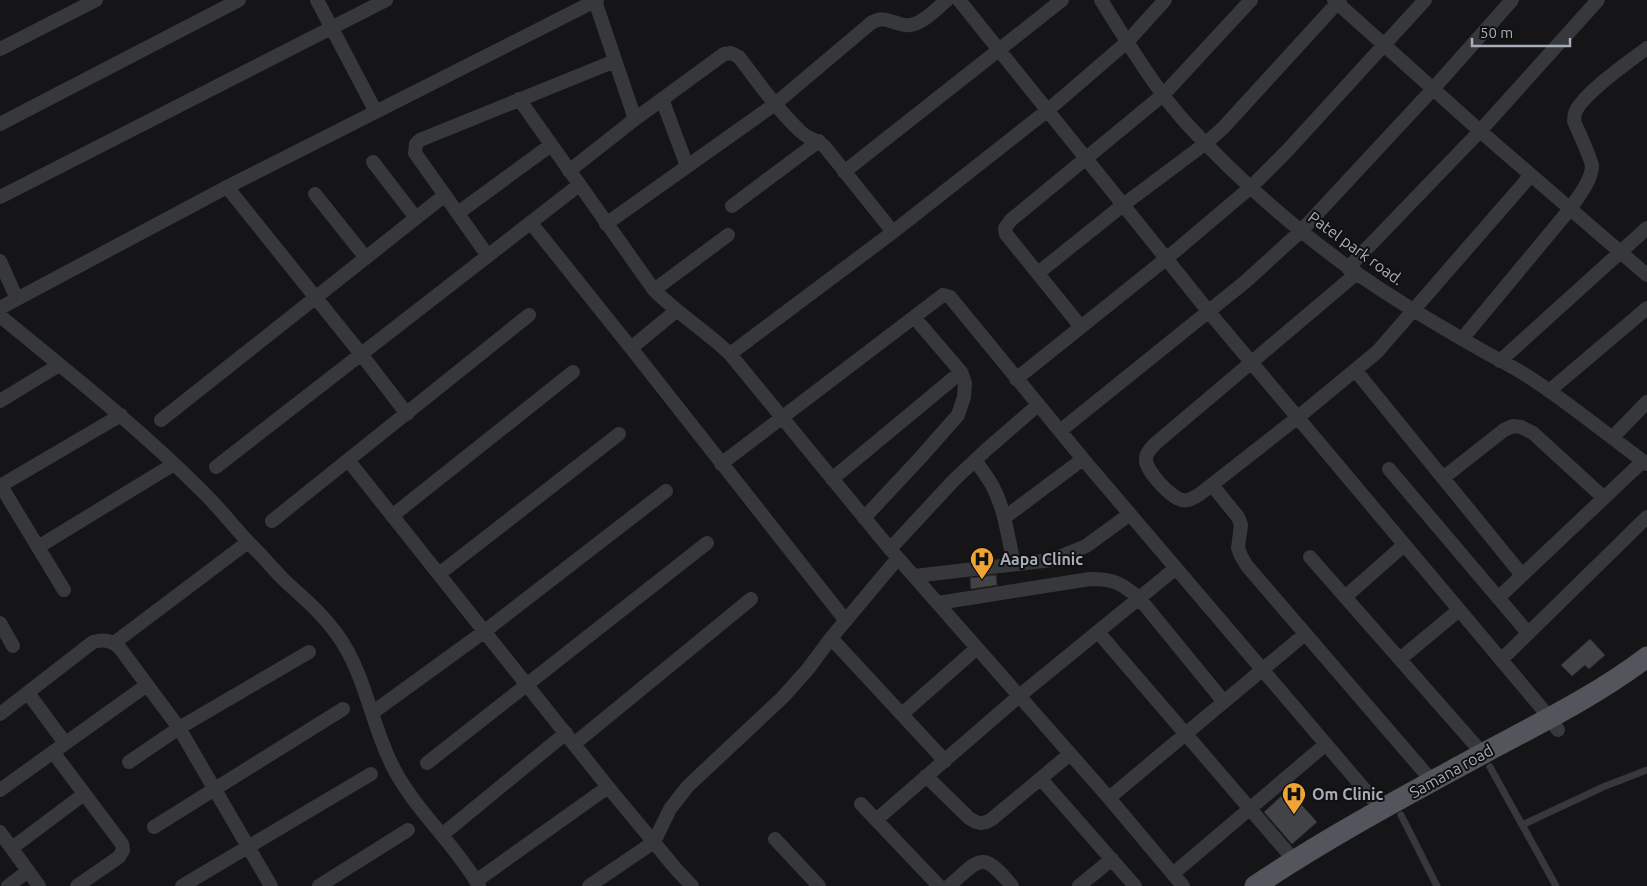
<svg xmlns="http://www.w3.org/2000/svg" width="1647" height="886" font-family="Ubuntu,sans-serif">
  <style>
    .building { fill: #414347; stroke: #2f2f33 }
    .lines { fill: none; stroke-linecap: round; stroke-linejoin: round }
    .service { stroke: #36383c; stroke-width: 7 }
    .minor { stroke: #36383c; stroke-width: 14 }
    .primary { stroke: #52555b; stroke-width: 21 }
    .labels { text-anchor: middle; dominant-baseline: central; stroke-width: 4; stroke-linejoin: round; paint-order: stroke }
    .street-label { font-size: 16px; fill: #a7adb7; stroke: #101012 }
    .poi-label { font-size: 16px; font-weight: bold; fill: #a7adb7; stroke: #101012; text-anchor: start }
  </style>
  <rect width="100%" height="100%" fill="#151517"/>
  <path class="building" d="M 996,575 L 997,585 L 971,589 L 970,578 Z
    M 1590,639 L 1605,655 L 1589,669 L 1585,665 L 1572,676 L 1561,665 Z
    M 1288,790 L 1317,822 L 1292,844 L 1264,812 Z"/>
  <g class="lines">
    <path class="service" d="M 1490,767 L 1556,886
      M 1401,815 L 1437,886
      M 1522,825 L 1603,787 L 1647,770"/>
    <path class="minor" d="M 317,0 L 376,112
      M 959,0 L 1209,312 L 1550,718 L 1558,730
      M 1101,0 C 1126,40 1155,89 1187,124 C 1235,176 1290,225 1348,267 C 1388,296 1433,322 1476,347 C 1495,358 1516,368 1535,381 C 1574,407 1610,437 1647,464
      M 1334,0 L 1480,131 L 1647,275
      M 595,1 L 635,119
      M 0,49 L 96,0
      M 519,99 L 654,290 C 678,314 706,331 730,354 L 890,549 L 1109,798 L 1183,886
      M 662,99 L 687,166
      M 0,124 L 239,0
      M 373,162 L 416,218
      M 569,171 L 635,119 L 724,54 L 731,53 L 739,57 C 758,82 776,108 799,130 C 806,138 817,140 825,147 L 893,232
      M 844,172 L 1062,0
      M 227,187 L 361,354 L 407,414
      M 315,194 L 366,258
      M 0,197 L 386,0
      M 732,206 L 819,141
      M 458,213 L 551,145
      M 531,223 L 631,348 L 846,621
      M 606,224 L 775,104 L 871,23 C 887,13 895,27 910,25 C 923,24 937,8 947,0
      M 488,256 L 415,153 L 416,144 L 420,140 L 615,61
      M 0,261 L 17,299
      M 1348,268 L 1480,131 L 1598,0
      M 1038,273 L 1123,205 L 1206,143 L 1223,128 L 1340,0
      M 1357,273 L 1156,443 C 1151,448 1146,453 1146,459 C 1145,470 1171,498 1182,500 C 1188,502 1195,497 1200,494 L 1297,418 L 1377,352 L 1531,175
      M 654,290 L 728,235
      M 0,308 L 227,187 L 597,0
      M 0,316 C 68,372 138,427 201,490 C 222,510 239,534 260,554 C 268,563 275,571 283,579 C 302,597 321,612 336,633 C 366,673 371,726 394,769 C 416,811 455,844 479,886
      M 1081,327 L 1006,234 L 1005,228 L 1011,220 L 1164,94 L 1251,0
      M 1462,339 L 1570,209 C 1578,197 1592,180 1592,166 C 1591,158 1578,131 1574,121 C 1575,118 1574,115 1575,113 C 1582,94 1630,61 1647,48
      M 631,348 L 676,311
      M 730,354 L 893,232 L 1048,110 L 1127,42 L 1165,0
      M 1500,361 L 1647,228
      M 1356,371 L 1522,575
      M 1016,379 L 1167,258 L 1251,187 L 1287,151 L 1425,0
      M 1549,391 L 1647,308
      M 0,401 L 59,365
      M 161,420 L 445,195
      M 1060,431 L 1245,282 L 1301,231 L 1433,89 L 1512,0
      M 1612,438 L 1647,402
      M 348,460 L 608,787 L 676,869 L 692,886
      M 975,460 C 981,469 988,477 993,487 C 1005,510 1008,538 1014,564
      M 721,464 L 943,295 L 950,297 L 1083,459 L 1382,810
      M 216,467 L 579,185
      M 1389,469 L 1528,633
      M 1443,478 L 1504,430 L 1513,426 L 1521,427 L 1533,433 L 1604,498
      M 832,479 L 961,372
      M 1212,485 L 1238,517 L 1241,525 L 1238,548 L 1241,556 L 1247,566 L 1432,781
      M 0,486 L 121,415
      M 1,486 L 64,590
      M 392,516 L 573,372
      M 864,518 L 921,457 L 958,415 L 964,397 L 965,383 L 961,372 L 914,317
      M 1004,518 L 1083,459
      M 272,521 L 529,315
      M 38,547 L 174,464
      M 890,549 L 954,480 L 986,450 L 1038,405
      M 1310,557 L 1483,754
      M 439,574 L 619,434
      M 914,576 L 1052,560 L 1086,546 L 1130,514
      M 1345,597 L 1404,545
      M 1498,598 L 1643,461
      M 938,603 L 1090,579 C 1114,579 1121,583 1139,598 L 1224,702
      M 0,623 L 13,646
      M 1098,632 L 1294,860
      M 831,638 L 945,761
      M 114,643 L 248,542
      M 1400,659 L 1459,610
      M 1501,660 L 1647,517
      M 28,693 L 65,743
      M 372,713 L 485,631 L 666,491
      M 0,714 L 93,642 C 104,639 110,640 119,647 L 179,728 L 271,886
      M 902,714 L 977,648
      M 574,744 L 751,599
      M 53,752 L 122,844 L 123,850 L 119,857 L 77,886
      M 129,762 L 179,728 L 309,652
      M 427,763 L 707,543
      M 926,776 L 969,818 C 978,824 983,825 992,819 L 1070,754
      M 1041,779 L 1135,886
      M 0,790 L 147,685
      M 1109,798 L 1305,634
      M 861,804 L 939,886
      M 876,820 L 1019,696 L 1176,568
      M 154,827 L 343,709
      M 0,832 L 39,886
      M 443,834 L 566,733
      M 775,839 L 819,886
      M 12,848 L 84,794
      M 1174,873 L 1326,744
      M 476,881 L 608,787
      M 8,886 L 28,871
      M 182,886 L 371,774
      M 319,886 L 408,830
      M 589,886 L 654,842 L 670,809 L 688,786 L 783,697 L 808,669 L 831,638 L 898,558
      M 949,886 C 981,858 982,850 1012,886
      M 1079,886 L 1112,859"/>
    <path class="primary" d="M 1255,886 C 1328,837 1407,795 1484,753 C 1540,723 1597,695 1647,657"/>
  </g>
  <defs>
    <g id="hospital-pin" transform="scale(1.25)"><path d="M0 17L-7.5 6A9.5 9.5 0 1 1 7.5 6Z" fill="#f0a435" stroke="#101012"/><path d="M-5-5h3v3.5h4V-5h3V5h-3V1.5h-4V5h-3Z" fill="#111"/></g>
  </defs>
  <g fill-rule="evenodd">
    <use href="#hospital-pin" x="982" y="559"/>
    <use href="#hospital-pin" x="1294" y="794"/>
  </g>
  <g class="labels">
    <g class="street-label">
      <text transform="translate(1356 248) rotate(36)">Patel park road.</text>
      <text transform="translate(1451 771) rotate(-29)">Samana road</text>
    </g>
    <g class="poi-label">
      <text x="1000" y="559">Aapa Clinic</text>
      <text x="1312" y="794">Om Clinic</text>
    </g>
  </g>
  <path d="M1472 38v8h98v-8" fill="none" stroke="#a7adb7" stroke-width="2.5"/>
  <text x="1480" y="38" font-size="15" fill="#a7adb7" stroke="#101012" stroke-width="4" paint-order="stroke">50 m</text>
</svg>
